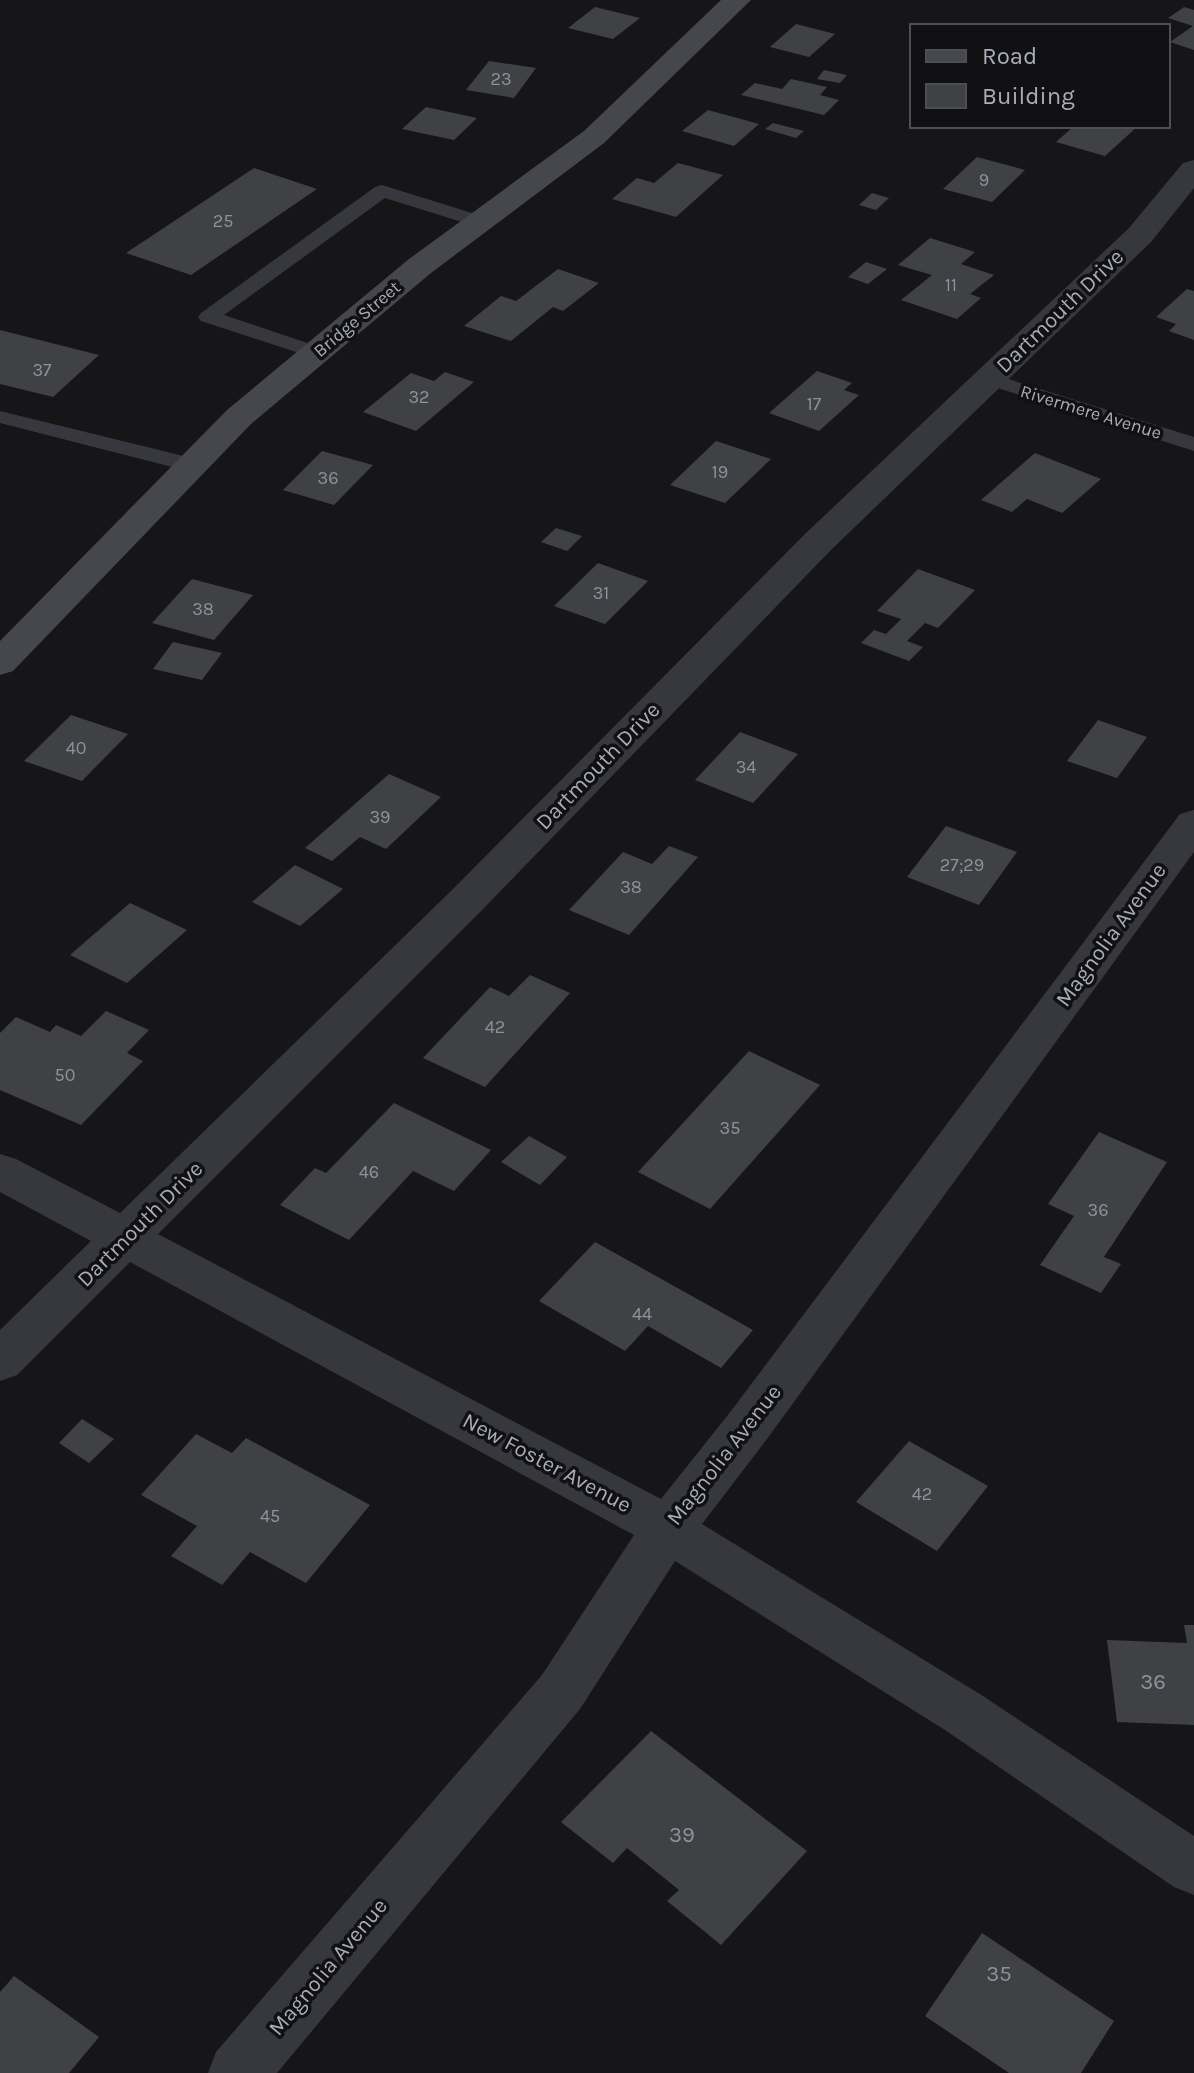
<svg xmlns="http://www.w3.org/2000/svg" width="1194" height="2073" font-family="Karla,sans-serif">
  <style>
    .building { fill: #404145 }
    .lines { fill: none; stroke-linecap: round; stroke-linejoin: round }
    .lane { fill: #37383d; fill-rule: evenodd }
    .street { fill: #37383d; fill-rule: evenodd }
    .secondary { fill: #45474d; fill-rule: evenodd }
    .labels { text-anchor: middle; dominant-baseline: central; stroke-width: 7; stroke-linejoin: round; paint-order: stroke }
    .number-label { font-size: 18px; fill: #8e929b }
    .far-street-label { font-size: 18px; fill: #a8adb8; stroke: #111113 }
    .street-label { font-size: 22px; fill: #a8adb8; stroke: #111113 }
    .near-number-label { font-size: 22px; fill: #8e929b }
  </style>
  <rect width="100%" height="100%" fill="#161618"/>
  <path class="building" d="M 595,7 L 640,18 L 613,39 L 568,28 Z
    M 1184,7 L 1194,10 L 1194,50 L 1170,42 L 1193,26 L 1168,18 Z
    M 796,24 L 835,34 L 809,57 L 770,47 Z
    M 489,61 L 536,68 L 514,98 L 466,90 Z
    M 824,70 L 847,75 L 840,83 L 817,79 Z
    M 791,79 L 827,87 L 820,95 L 839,100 L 824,115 L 741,95 L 755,83 L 782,89 Z
    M 426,107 L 477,118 L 454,140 L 402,129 Z
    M 708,110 L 759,124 L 734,146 L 682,131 Z
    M 773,123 L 804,131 L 796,138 L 765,129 Z
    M 1074,126 L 1138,126 L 1105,156 L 1056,142 Z
    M 977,157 L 1025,170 L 992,202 L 943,189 Z
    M 678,163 L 723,175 L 676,217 L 612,199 L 637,178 L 654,183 Z
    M 254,168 L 317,189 L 191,275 L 126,253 Z
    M 872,193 L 889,198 L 876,210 L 859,205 Z
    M 930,238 L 975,252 L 961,264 L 994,275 L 970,294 L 981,298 L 957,319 L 901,300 L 932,275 L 898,265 Z
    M 866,262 L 887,269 L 868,284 L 848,277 Z
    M 558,269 L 599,283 L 563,311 L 553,307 L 511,341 L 464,326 L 501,296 L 516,301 Z
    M 1187,289 L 1194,291 L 1194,340 L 1169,331 L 1176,324 L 1156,317 Z
    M 0,330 L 99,355 L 53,397 L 0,384 Z
    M 817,371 L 852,383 L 844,390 L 859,395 L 819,431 L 769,413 Z
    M 445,372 L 474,382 L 416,431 L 363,412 L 411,373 L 434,381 Z
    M 716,441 L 771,459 L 725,503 L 670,485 Z
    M 322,451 L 373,465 L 334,505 L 283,490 Z
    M 1035,453 L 1101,479 L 1062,513 L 1027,499 L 1012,512 L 981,500 Z
    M 556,528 L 582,536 L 567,551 L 541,542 Z
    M 598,563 L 648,581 L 605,624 L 554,606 Z
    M 918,569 L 975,590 L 938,628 L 925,623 L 907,641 L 923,647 L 909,661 L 861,643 L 874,630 L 886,634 L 901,619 L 877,611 Z
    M 192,579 L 253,595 L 214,640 L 152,623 Z
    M 173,642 L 222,653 L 202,680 L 153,669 Z
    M 71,715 L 128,734 L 82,781 L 24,761 Z
    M 1098,720 L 1147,737 L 1117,778 L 1067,761 Z
    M 740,732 L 798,754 L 753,803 L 695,780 Z
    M 389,774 L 441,797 L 386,849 L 360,837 L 332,861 L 305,848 Z
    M 946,826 L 1017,852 L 979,905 L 907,877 Z
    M 669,846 L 698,857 L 629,935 L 569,910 L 623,852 L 652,864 Z
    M 295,865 L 343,889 L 300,926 L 252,902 Z
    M 130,903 L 187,930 L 127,983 L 70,955 Z
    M 530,975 L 570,993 L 485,1087 L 423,1058 L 490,987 L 509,996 Z
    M 106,1011 L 149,1030 L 127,1053 L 143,1061 L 81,1125 L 0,1090 L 0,1033 L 16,1017 L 50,1032 L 56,1025 L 81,1036 Z
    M 749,1051 L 820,1085 L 710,1209 L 638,1172 Z
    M 394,1103 L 491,1150 L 454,1191 L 413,1171 L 349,1240 L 280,1205 L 315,1168 L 326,1173 Z
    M 1099,1132 L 1167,1162 L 1104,1257 L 1121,1264 L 1101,1293 L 1040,1265 L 1074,1216 L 1048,1204 Z
    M 529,1136 L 567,1157 L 540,1185 L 501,1162 Z
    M 595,1242 L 753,1330 L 721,1368 L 648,1326 L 625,1351 L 539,1301 Z
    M 82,1419 L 114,1439 L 89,1463 L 59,1443 Z
    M 196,1434 L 232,1453 L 246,1438 L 370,1505 L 306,1583 L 250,1552 L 222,1585 L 171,1556 L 197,1526 L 141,1495 Z
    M 909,1441 L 988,1486 L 937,1551 L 856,1502 Z
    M 1184,1625 L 1194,1625 L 1194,1725 L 1117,1722 L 1107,1640 L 1187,1643 Z
    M 651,1731 L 807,1851 L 721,1945 L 667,1901 L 679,1890 L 627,1848 L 613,1863 L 561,1822 Z
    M 982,1933 L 1114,2021 L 1081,2073 L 1009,2073 L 925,2016 Z
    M 14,1976 L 99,2037 L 69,2073 L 0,2073 L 0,1992 Z"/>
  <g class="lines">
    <path class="lane" d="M 382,185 L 488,218 L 491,222 L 481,228 L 385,198 L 224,315 L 325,349 L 328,353 L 325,357 L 311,357 L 201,321 L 198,317 L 201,313 L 375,187 Z
      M 989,373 L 1194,437 L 1194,451 L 982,383 L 978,379 Z
      M 0,411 L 200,460 L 203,465 L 192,472 L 0,423 Z"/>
    <path class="street" d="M 1194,160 L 1194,188 L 1151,242 L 832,549 L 483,909 L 158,1234 L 661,1499 L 731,1411 L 1180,814 L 1194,810 L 1194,852 L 767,1439 L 702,1524 L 983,1696 L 1194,1836 L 1194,1895 L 1174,1887 L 945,1730 L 675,1561 L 580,1709 L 277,2073 L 208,2073 L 216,2052 L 542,1675 L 634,1535 L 130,1262 L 17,1375 L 0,1381 L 0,1330 L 91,1241 L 0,1192 L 0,1154 L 16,1159 L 120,1213 L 453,889 L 806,533 L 1129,228 L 1183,163 Z"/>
    <path class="secondary" d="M 721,0 L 751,0 L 604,143 L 431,273 L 251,424 L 13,671 L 0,675 L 0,641 L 227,410 L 409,259 L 584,131 Z"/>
  </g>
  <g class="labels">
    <g class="number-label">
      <text x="501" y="79">23</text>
      <text x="984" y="180">9</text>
      <text x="223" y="221">25</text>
      <text x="951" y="285">11</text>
      <text x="42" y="370">37</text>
      <text x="419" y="397">32</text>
      <text x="814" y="404">17</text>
      <text x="720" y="472">19</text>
      <text x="328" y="478">36</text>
      <text x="601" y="593">31</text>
      <text x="203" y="609">38</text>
      <text x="76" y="748">40</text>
      <text x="746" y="767">34</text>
      <text x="380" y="817">39</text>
      <text x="962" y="865">27;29</text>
      <text x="631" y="887">38</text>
      <text x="495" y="1027">42</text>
      <text x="65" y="1075">50</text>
      <text x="730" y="1128">35</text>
      <text x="369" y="1172">46</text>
      <text x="1098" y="1210">36</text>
      <text x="642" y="1314">44</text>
      <text x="922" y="1494">42</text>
      <text x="270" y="1516">45</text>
    </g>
    <g class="far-street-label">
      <text transform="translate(357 319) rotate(-40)">Bridge Street</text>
      <text transform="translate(1091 412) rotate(17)">Rivermere Avenue</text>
    </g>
    <g class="street-label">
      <text transform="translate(1060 311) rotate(-44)">Dartmouth Drive</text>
      <text transform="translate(598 766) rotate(-46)">Dartmouth Drive</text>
      <text transform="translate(1111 935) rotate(-54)">Magnolia Avenue</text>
      <text transform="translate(140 1224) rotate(-45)">Dartmouth Drive</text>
      <text transform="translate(724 1455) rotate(-52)">Magnolia Avenue</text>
      <text transform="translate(547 1463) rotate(28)">New Foster Avenue</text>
      <text transform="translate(328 1967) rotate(-50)">Magnolia Avenue</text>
    </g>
    <g class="near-number-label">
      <text x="1153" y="1682">36</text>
      <text x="682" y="1835">39</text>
      <text x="999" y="1974">35</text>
    </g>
  </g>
  <rect x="910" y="24" width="260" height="104" fill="#111113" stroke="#4d4f55" stroke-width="2"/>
  <rect x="926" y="50" width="40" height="12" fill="#45474d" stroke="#4d4f55" stroke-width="2"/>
  <text x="982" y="64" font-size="24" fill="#a8adb8">Road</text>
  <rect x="926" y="84" width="40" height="24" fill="#404145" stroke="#4d4f55" stroke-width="2"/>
  <text x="982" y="104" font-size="24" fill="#a8adb8">Building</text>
</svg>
